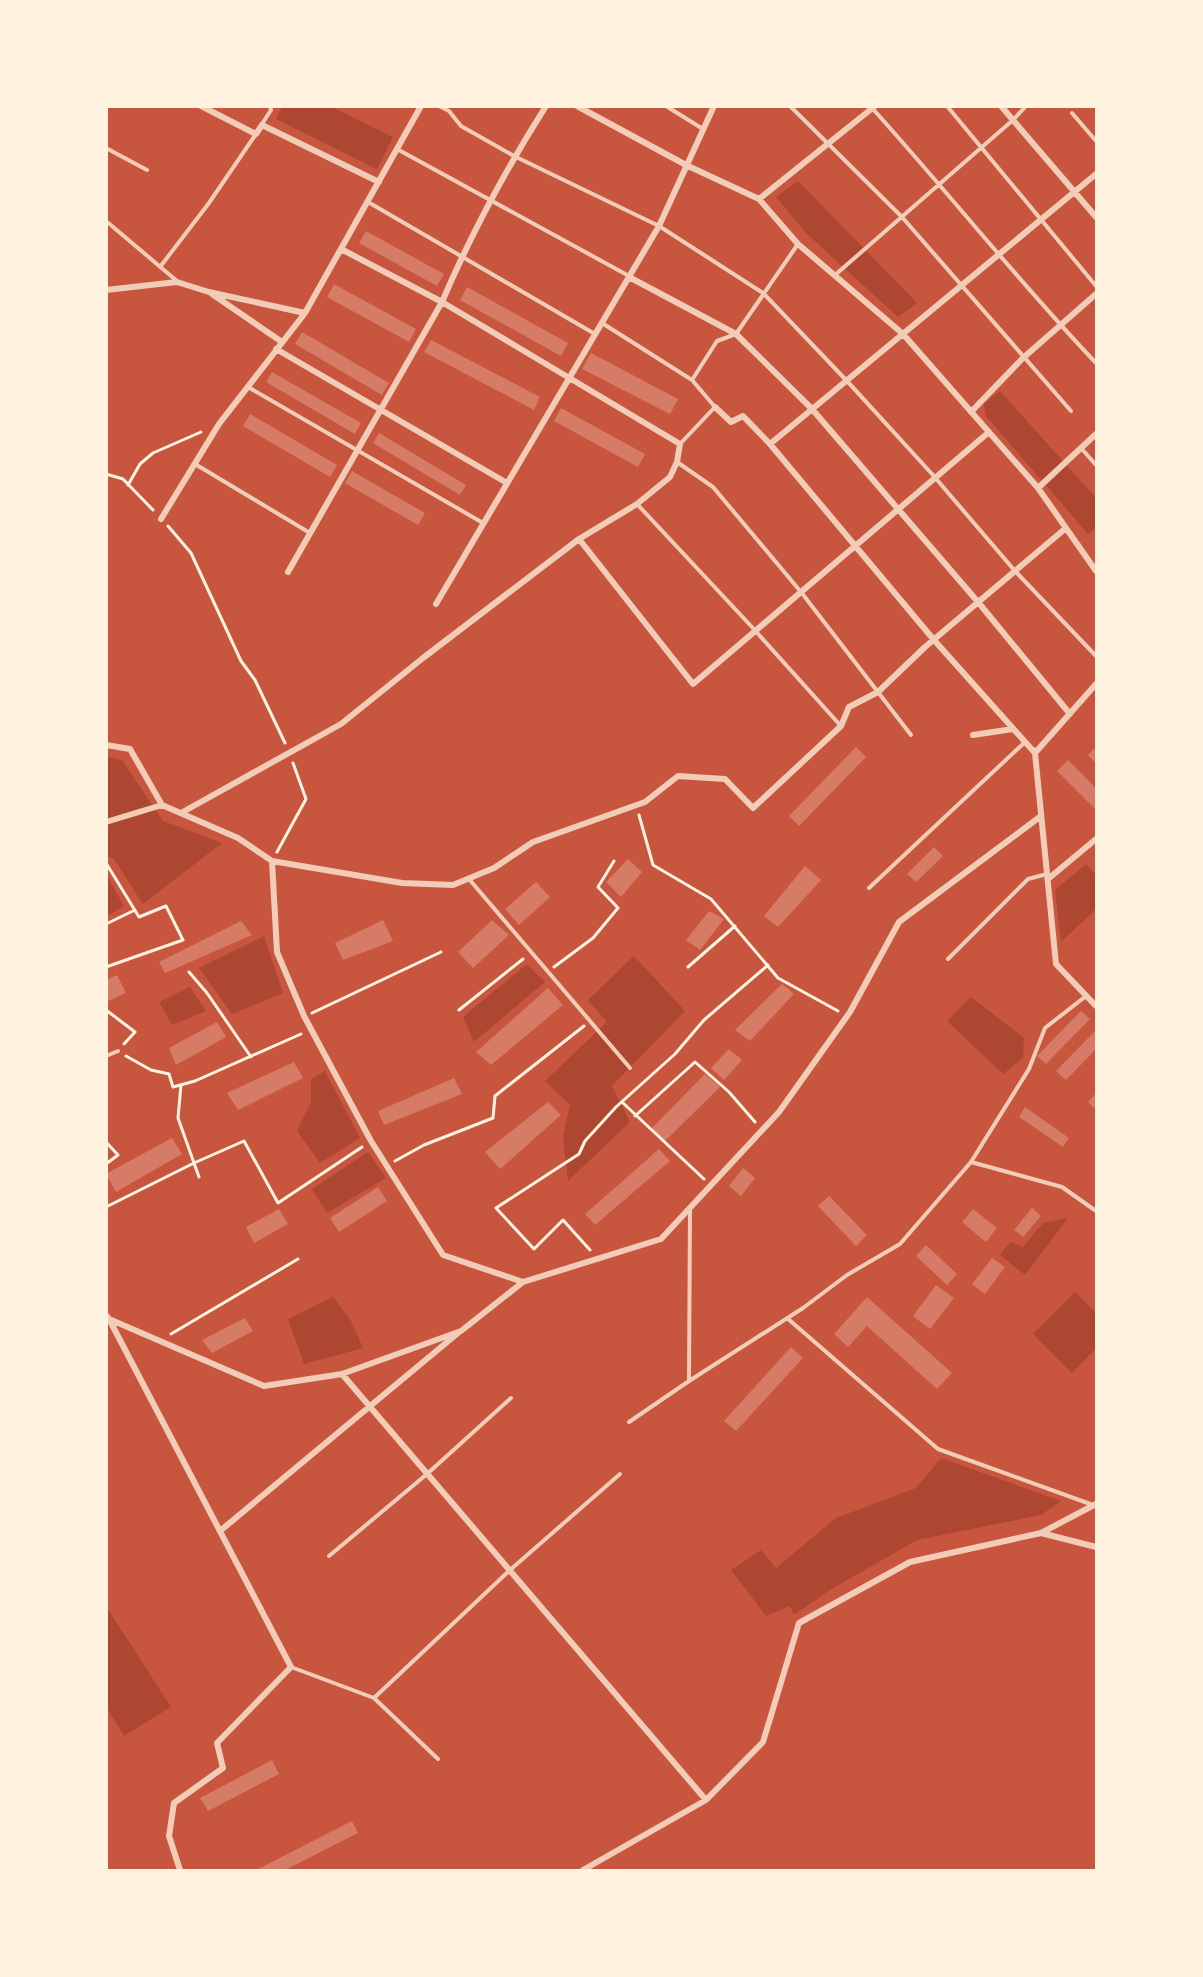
<svg xmlns="http://www.w3.org/2000/svg" width="1203" height="1977" font-family="'Source Sans 3',sans-serif">
  <style>
    .green { fill: #ae4732 }
    .building { fill: #d67c66 }
    .lines { fill: none; stroke-linecap: round; stroke-linejoin: round }
    .path { stroke: #fff3e0; stroke-width: 3 }
    .service { stroke: #f1ccb7; stroke-width: 4 }
    .minor { stroke: #f1ccb7; stroke-width: 6 }
  </style>
  <rect width="100%" height="100%" fill="#c8553d"/>
  <path class="green" d="M 282,107 L 332,107 L 393,137 L 377,169 L 276,119 Z
    M 798,181 L 917,303 L 898,317 L 806,233 L 776,197 Z
    M 1000,391 L 1096,498 L 1096,527 L 1088,534 L 986,416 L 984,404 Z
    M 106,757 L 122,760 L 163,821 L 222,843 L 143,904 L 114,859 L 107,856 Z
    M 1086,864 L 1096,875 L 1096,909 L 1061,942 L 1055,890 Z
    M 106,874 L 124,906 L 107,916 L 106,916 Z
    M 264,936 L 283,993 L 232,1014 L 199,968 Z
    M 634,956 L 685,1011 L 612,1086 L 630,1122 L 568,1181 L 563,1137 L 570,1105 L 545,1081 L 607,1022 L 588,1000 Z
    M 527,964 L 545,982 L 474,1042 L 463,1017 Z
    M 190,987 L 206,1011 L 172,1025 L 159,1002 Z
    M 971,997 L 1024,1038 L 1023,1058 L 1003,1074 L 947,1021 Z
    M 325,1071 L 360,1138 L 320,1163 L 297,1131 L 311,1102 L 311,1079 Z
    M 368,1152 L 386,1178 L 327,1213 L 312,1189 Z
    M 1068,1218 L 1025,1275 L 1000,1255 L 1010,1242 L 1023,1247 L 1043,1223 Z
    M 1075,1292 L 1096,1313 L 1096,1348 L 1072,1373 L 1033,1334 Z
    M 333,1297 L 351,1321 L 363,1348 L 304,1364 L 288,1319 Z
    M 941,1458 L 1061,1501 L 1041,1515 L 917,1540 L 830,1590 L 794,1615 L 790,1606 L 766,1616 L 731,1570 L 761,1550 L 776,1568 L 836,1518 L 916,1488 Z
    M 106,1606 L 171,1707 L 124,1736 L 107,1708 Z"/>
  <path class="building" d="M 366,231 L 444,274 L 437,286 L 359,243 Z
    M 334,284 L 416,329 L 409,342 L 327,297 Z
    M 467,287 L 568,343 L 561,356 L 460,300 Z
    M 302,332 L 389,383 L 382,395 L 295,344 Z
    M 431,340 L 540,397 L 534,410 L 424,352 Z
    M 591,353 L 678,399 L 670,414 L 582,369 Z
    M 272,372 L 361,423 L 355,434 L 266,382 Z
    M 561,408 L 645,454 L 638,467 L 554,421 Z
    M 250,414 L 337,465 L 330,477 L 243,426 Z
    M 379,433 L 466,485 L 460,495 L 373,443 Z
    M 352,471 L 425,513 L 418,525 L 345,483 Z
    M 856,747 L 866,757 L 799,826 L 789,816 Z
    M 1096,747 L 1096,764 L 1088,755 Z
    M 1068,760 L 1096,788 L 1096,810 L 1057,771 Z
    M 934,847 L 943,856 L 916,882 L 907,874 Z
    M 628,859 L 642,872 L 621,897 L 606,882 Z
    M 805,866 L 821,880 L 778,927 L 764,916 Z
    M 536,882 L 550,897 L 519,925 L 505,909 Z
    M 709,911 L 724,919 L 700,950 L 686,940 Z
    M 383,920 L 393,941 L 343,960 L 335,943 Z
    M 492,920 L 509,935 L 473,968 L 458,952 Z
    M 241,921 L 252,935 L 165,973 L 159,962 Z
    M 117,975 L 126,993 L 106,1002 L 106,980 Z
    M 782,984 L 794,994 L 750,1041 L 735,1030 Z
    M 548,988 L 563,1005 L 491,1065 L 476,1052 Z
    M 1081,1011 L 1090,1019 L 1046,1064 L 1037,1056 Z
    M 217,1022 L 226,1037 L 176,1065 L 169,1048 Z
    M 1096,1030 L 1096,1049 L 1066,1080 L 1056,1071 Z
    M 729,1049 L 742,1060 L 724,1080 L 711,1068 Z
    M 294,1062 L 303,1078 L 238,1110 L 227,1093 Z
    M 705,1074 L 720,1087 L 665,1141 L 651,1129 Z
    M 454,1078 L 462,1094 L 384,1125 L 378,1111 Z
    M 1096,1093 L 1096,1110 L 1088,1102 Z
    M 548,1102 L 561,1115 L 500,1169 L 485,1152 Z
    M 1025,1107 L 1069,1138 L 1063,1147 L 1019,1117 Z
    M 172,1138 L 182,1154 L 116,1192 L 106,1174 Z
    M 659,1149 L 670,1161 L 595,1225 L 585,1214 Z
    M 743,1168 L 755,1178 L 741,1196 L 729,1186 Z
    M 378,1187 L 387,1201 L 339,1232 L 330,1218 Z
    M 829,1196 L 867,1235 L 856,1246 L 818,1206 Z
    M 1032,1208 L 1041,1216 L 1023,1237 L 1014,1230 Z
    M 279,1209 L 288,1224 L 254,1243 L 246,1227 Z
    M 973,1209 L 997,1228 L 986,1242 L 962,1222 Z
    M 926,1245 L 957,1274 L 947,1285 L 916,1256 Z
    M 992,1258 L 1005,1267 L 985,1294 L 972,1284 Z
    M 936,1285 L 954,1298 L 930,1329 L 913,1316 Z
    M 867,1297 L 952,1373 L 937,1389 L 867,1326 L 848,1347 L 834,1334 Z
    M 245,1318 L 253,1331 L 212,1353 L 202,1340 Z
    M 791,1347 L 803,1358 L 736,1431 L 724,1421 Z
    M 272,1760 L 279,1774 L 208,1811 L 200,1798 Z
    M 352,1821 L 358,1833 L 285,1870 L 256,1870 Z"/>
  <g class="lines">
    <path class="path" d="M 106,474 L 123,479 L 153,510
      M 128,485 L 140,464 L 153,453 L 201,432
      M 168,526 L 191,553 L 241,661 L 255,680 L 285,743
      M 639,815 L 653,865 L 711,899 L 778,978 L 838,1011
      M 277,852 L 306,799 L 293,763
      M 106,863 L 139,917 L 166,906 L 183,940 L 106,967
      M 106,924 L 135,910
      M 554,967 L 593,938 L 618,908 L 598,887 L 614,861
      M 688,967 L 735,926
      M 189,972 L 207,993 L 251,1057
      M 106,1010 L 135,1032 L 124,1044
      M 459,1010 L 523,959
      M 312,1013 L 441,952
      M 126,1056 L 151,1070 L 169,1074 L 173,1087 L 195,1081 L 301,1034
      M 622,1102 L 704,1179
      M 635,1116 L 695,1062 L 729,1092 L 755,1122
      M 106,1142 L 118,1155 L 106,1164
      M 395,1161 L 424,1145 L 493,1118 L 495,1096 L 584,1026
      M 199,1177 L 194,1163 L 244,1141 L 278,1203 L 362,1147
      M 106,1207 L 194,1163 L 178,1118 L 181,1085
      M 590,1250 L 563,1220 L 534,1249 L 496,1208 L 579,1154 L 585,1141 L 616,1107 L 675,1054 L 704,1020 L 768,965
      M 171,1334 L 298,1259"/>
    <path class="service" d="M 439,106 L 449,111 L 461,126 L 514,156 L 659,226 L 763,293 L 847,381 L 932,474 L 1015,571 L 1096,656
      M 666,106 L 703,129
      M 790,106 L 902,217 L 1071,411
      M 947,106 L 1096,286
      M 872,108 C 948,192 1018,281 1096,363
      M 1072,113 L 1096,141
      M 262,124 L 271,110 L 270,106
      M 106,148 L 147,170
      M 397,149 L 629,276
      M 368,202 L 595,334
      M 106,221 L 177,281
      M 160,267 L 209,203 L 256,134
      M 835,275 L 1013,120 L 1026,106
      M 602,323 L 692,380
      M 248,387 L 483,523
      M 680,444 L 715,407 L 692,380 L 717,341 L 736,334 L 798,244
      M 1081,448 L 1096,465
      M 677,462 L 713,487 L 801,592 L 911,735
      M 195,464 L 310,533
      M 637,504 L 751,626 L 840,725
      M 469,879 L 630,1068
      M 869,888 L 1025,742
      M 948,959 L 1028,879 L 1047,874
      M 106,1056 L 118,1051
      M 971,1162 L 1062,1187 L 1096,1211
      M 787,1318 L 938,1449 L 1093,1505
      M 689,1381 L 803,1308 L 847,1275 L 900,1244 L 971,1162 L 1029,1069 L 1045,1028 L 1086,996
      M 629,1422 L 689,1381 L 690,1209
      M 329,1556 L 427,1474 L 511,1398
      M 291,1667 L 374,1698 L 438,1759
      M 374,1698 L 510,1570 L 620,1474"/>
    <path class="minor" d="M 201,106 L 256,134 L 262,125 L 379,182
      M 577,106 L 686,165 L 759,199 L 798,244 L 903,334 L 1038,488 L 1096,571
      M 1001,106 L 1096,217
      M 759,199 L 875,106
      M 629,277 L 736,334 L 812,409 L 978,602 L 1070,714
      M 106,290 L 177,282 L 209,292 L 305,313
      M 212,294 L 282,342
      M 276,349 L 507,483
      M 715,407 L 731,422 L 743,416 L 770,444 L 934,640 L 1035,753 L 1056,964 L 1096,1006
      M 971,412 L 1023,358 L 1096,294
      M 770,444 L 1096,174
      M 1038,488 L 1096,434
      M 161,519 L 219,424 L 305,313 L 421,106
      M 579,539 L 693,684 L 989,432
      M 288,572 L 442,302 C 471,234 506,169 546,106
      M 436,604 L 659,226 L 714,106
      M 973,735 L 1013,729 L 1016,732
      M 106,745 L 130,749 L 162,805 L 238,838 L 272,861 L 402,883 L 453,885 L 494,868 L 533,842 L 645,802 L 678,776 L 725,779 L 753,808 L 841,726 L 849,707 L 878,692 L 925,647 L 1066,528
      M 1033,750 L 1035,753 L 1096,684
      M 181,813 L 341,724 L 423,658 L 579,539 L 637,504 L 670,477 L 677,462 L 680,444 L 442,302 L 341,249
      M 106,822 L 162,805
      M 272,861 L 277,952 L 304,1016 L 371,1141 L 443,1255 L 523,1282 L 661,1239 L 779,1112 L 850,1012 L 899,922 L 1041,816
      M 1048,879 L 1096,839
      M 106,1315 L 109,1319 L 264,1386 L 342,1374 L 461,1331 L 523,1282
      M 109,1319 L 291,1667 L 217,1743 L 223,1768 L 174,1803 L 169,1836 L 180,1870
      M 342,1374 L 706,1800 L 583,1870
      M 220,1531 L 458,1333
      M 1041,1533 L 1096,1504
      M 706,1800 L 763,1742 L 799,1623 L 910,1562 L 1041,1533 L 1096,1547"/>
  </g>
  <rect width="1203" height="1977" fill="none" stroke="#fff3e0" stroke-width="216"/>
</svg>
